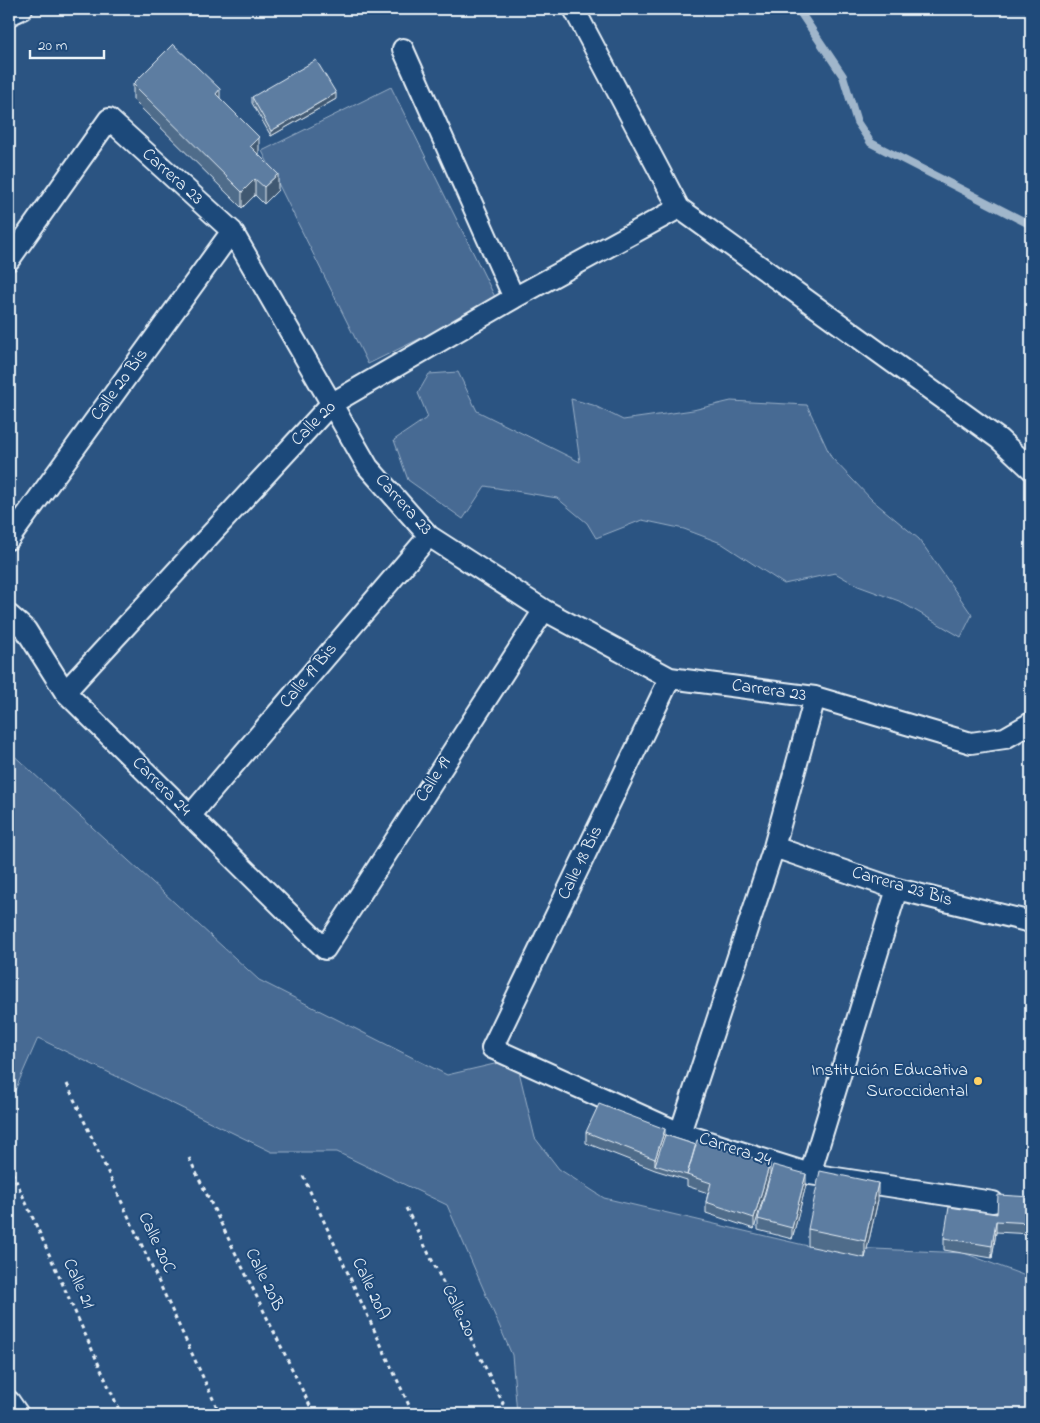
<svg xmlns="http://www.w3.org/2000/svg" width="1040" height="1423" font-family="'Indie Flower',sans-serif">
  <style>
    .green { fill: #476b93; stroke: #98aec6 }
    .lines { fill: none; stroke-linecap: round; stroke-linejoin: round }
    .stream { stroke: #a0b6cb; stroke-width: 8 }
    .street-casing { stroke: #e8f1f8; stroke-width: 24 }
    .path { stroke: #e8f1f8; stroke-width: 3; stroke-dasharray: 4 4; stroke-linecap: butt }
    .street { stroke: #1f4a7a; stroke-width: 20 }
    .wall { fill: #506c8a; stroke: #e8f1f8 }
    .shaded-wall { fill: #415871; stroke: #e8f1f8 }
    .building { fill: #5d7da1; stroke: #e8f1f8 }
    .poi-dot { fill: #ffd166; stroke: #1f4a7a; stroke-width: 2 }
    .labels { text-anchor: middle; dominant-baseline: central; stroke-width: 4; stroke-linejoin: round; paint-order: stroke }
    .street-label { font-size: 18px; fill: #e8f1f8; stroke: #1f4a7a }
    .poi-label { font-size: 18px; fill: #e8f1f8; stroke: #1f4a7a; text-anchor: end }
  </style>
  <rect width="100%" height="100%" fill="#2b5482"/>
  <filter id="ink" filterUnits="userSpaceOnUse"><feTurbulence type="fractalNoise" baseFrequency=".02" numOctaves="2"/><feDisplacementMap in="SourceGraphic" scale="10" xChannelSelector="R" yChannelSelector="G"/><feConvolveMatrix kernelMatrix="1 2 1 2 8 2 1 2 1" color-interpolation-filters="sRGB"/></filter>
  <g filter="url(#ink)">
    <path class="green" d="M 391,87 L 497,301 L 368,364 L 262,151 Z
      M 458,372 L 477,411 L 580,462 L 571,399 L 593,405 L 623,420 L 693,410 L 731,401 L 807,405 L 831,457 L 872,500 L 919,539 L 972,615 L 961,637 L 899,601 L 858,586 L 835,573 L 784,584 L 721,543 L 684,529 L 642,520 L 596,538 L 587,523 L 557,498 L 485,486 L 463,519 L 408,480 L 394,440 L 428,417 L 418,393 L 429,374 Z
      M 9,751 L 259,980 L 447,1075 L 516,1059 L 535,1138 L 559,1169 L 604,1198 L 808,1246 L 964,1253 L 1031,1278 L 1031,1414 L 517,1414 L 512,1355 L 447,1205 L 337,1152 L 272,1152 L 38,1038 L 9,1104 Z"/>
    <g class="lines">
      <path class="stream" d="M 798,9 L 843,76 L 857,122 L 871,143 L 1031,225"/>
      <g class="street-casing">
        <path id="street" d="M 574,9 L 679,208 L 999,439 L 1031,469
          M 9,15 L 22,9
          M 403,49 L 514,298
          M 9,260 L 109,119 L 232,231 L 368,467 L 429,536 L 544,610 L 670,678 L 815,697 L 971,743 L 1005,738 L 1031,723
          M 9,539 L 232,231
          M 9,615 L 26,630 L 65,692 L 325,949 L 544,610
          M 670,678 L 492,1048 L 680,1133 L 810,1174 L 993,1202
          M 65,692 L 331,404 L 514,298 L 679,208
          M 190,816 L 429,536
          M 774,847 L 897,889 L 1031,922
          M 680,1133 L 774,847 L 815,697
          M 810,1174 L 897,889
          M 9,1401 L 18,1414"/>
      </g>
      <path class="path" d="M 67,1084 L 220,1414
        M 189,1158 L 314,1414
        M 9,1165 L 121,1414
        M 303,1176 L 413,1414
        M 406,1208 L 503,1403 L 496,1414"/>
      <use href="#street" class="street"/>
    </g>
    <path class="wall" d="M 133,84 L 220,98 L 259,154 L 259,155 L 278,190 L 264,204 L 255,195 L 242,208 L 133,100 Z
      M 252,97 L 336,99 L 271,136 L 252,103 Z
      M 586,1132 L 665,1135 L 696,1145 L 770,1163 L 754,1229 L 706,1213 L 706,1202 L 708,1193 L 687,1186 L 687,1180 L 655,1170 L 586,1143 Z
      M 806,1185 L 792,1239 L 758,1230 L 758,1219 Z
      M 1031,1197 L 1031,1234 L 996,1232 L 992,1258 L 944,1250 L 944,1238 Z
      M 878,1200 L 865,1258 L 808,1246 L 808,1229 Z"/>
    <path class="shaded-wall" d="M 220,89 L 220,106 L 216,94 Z
      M 336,93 L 336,99 L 271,136 L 271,131 Z
      M 259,137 L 259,154 L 250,163 L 250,146 Z
      M 278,174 L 278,190 L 264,204 L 264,187 Z
      M 255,179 L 255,195 L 242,208 L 242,192 Z
      M 665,1129 L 665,1141 L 655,1165 L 655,1159 Z
      M 770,1163 L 770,1174 L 754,1229 L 754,1218 Z
      M 806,1174 L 806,1185 L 792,1239 L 792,1228 Z
      M 878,1183 L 878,1200 L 865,1258 L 865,1241 Z
      M 996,1221 L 996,1232 L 992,1258 L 992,1246 Z"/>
    <path class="building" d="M 173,44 L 220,89 L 216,94 L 259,137 L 250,146 L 278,174 L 264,187 L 255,179 L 242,192 L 133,84 Z
      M 316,60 L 336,93 L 271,131 L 252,97 Z
      M 599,1104 L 665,1129 L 655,1159 L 586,1132 Z
      M 665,1135 L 696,1145 L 687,1175 L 655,1165 Z
      M 697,1140 L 770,1163 L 754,1218 L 706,1202 L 711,1183 L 687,1175 Z
      M 773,1165 L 806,1174 L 792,1228 L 758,1219 Z
      M 820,1171 L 878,1183 L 865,1241 L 808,1229 Z
      M 998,1195 L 1031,1197 L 1031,1223 L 996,1221 L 992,1246 L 944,1238 L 949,1207 L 997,1214 Z"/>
  </g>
  <circle class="poi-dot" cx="978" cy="1081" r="5"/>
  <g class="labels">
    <g class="street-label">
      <text transform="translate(172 177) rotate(42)">Carrera 23</text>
      <text transform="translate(120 385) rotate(-54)">Calle 20 Bis</text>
      <text transform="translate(314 424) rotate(-45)">Calle 20</text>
      <text transform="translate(403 505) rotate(48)">Carrera 23</text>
      <text transform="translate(309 676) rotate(-50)">Calle 19 Bis</text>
      <text transform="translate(769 691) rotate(8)">Carrera 23</text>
      <text transform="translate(434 780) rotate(-57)">Calle 19</text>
      <text transform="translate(161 787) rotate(45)">Carrera 24</text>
      <text transform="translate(581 863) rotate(-64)">Calle 18 Bis</text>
      <text transform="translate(902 887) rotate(16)">Carrera 23 Bis</text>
      <text transform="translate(735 1150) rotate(18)">Carrera 24</text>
      <text transform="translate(156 1243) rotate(65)">Calle 20C</text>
      <text transform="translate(264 1280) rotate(64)">Calle 20B</text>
      <text transform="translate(78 1284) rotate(66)">Calle 21</text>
      <text transform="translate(370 1289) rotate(65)">Calle 20A</text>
      <text transform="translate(458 1311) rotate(64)">Calle 20</text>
    </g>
    <g class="poi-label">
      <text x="968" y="1071">Institución Educativa<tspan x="968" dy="21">Suroccidental</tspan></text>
    </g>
  </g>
  <rect width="1040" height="1423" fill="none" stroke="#1f4a7a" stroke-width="30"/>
  <rect x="15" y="15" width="1010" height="1393" fill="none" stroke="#e8f1f8" stroke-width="2" filter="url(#ink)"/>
  <path d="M30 50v8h74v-8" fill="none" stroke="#e8f1f8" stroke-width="2.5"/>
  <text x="38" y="50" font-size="15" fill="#e8f1f8" stroke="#1f4a7a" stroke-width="4" paint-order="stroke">20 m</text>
</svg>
